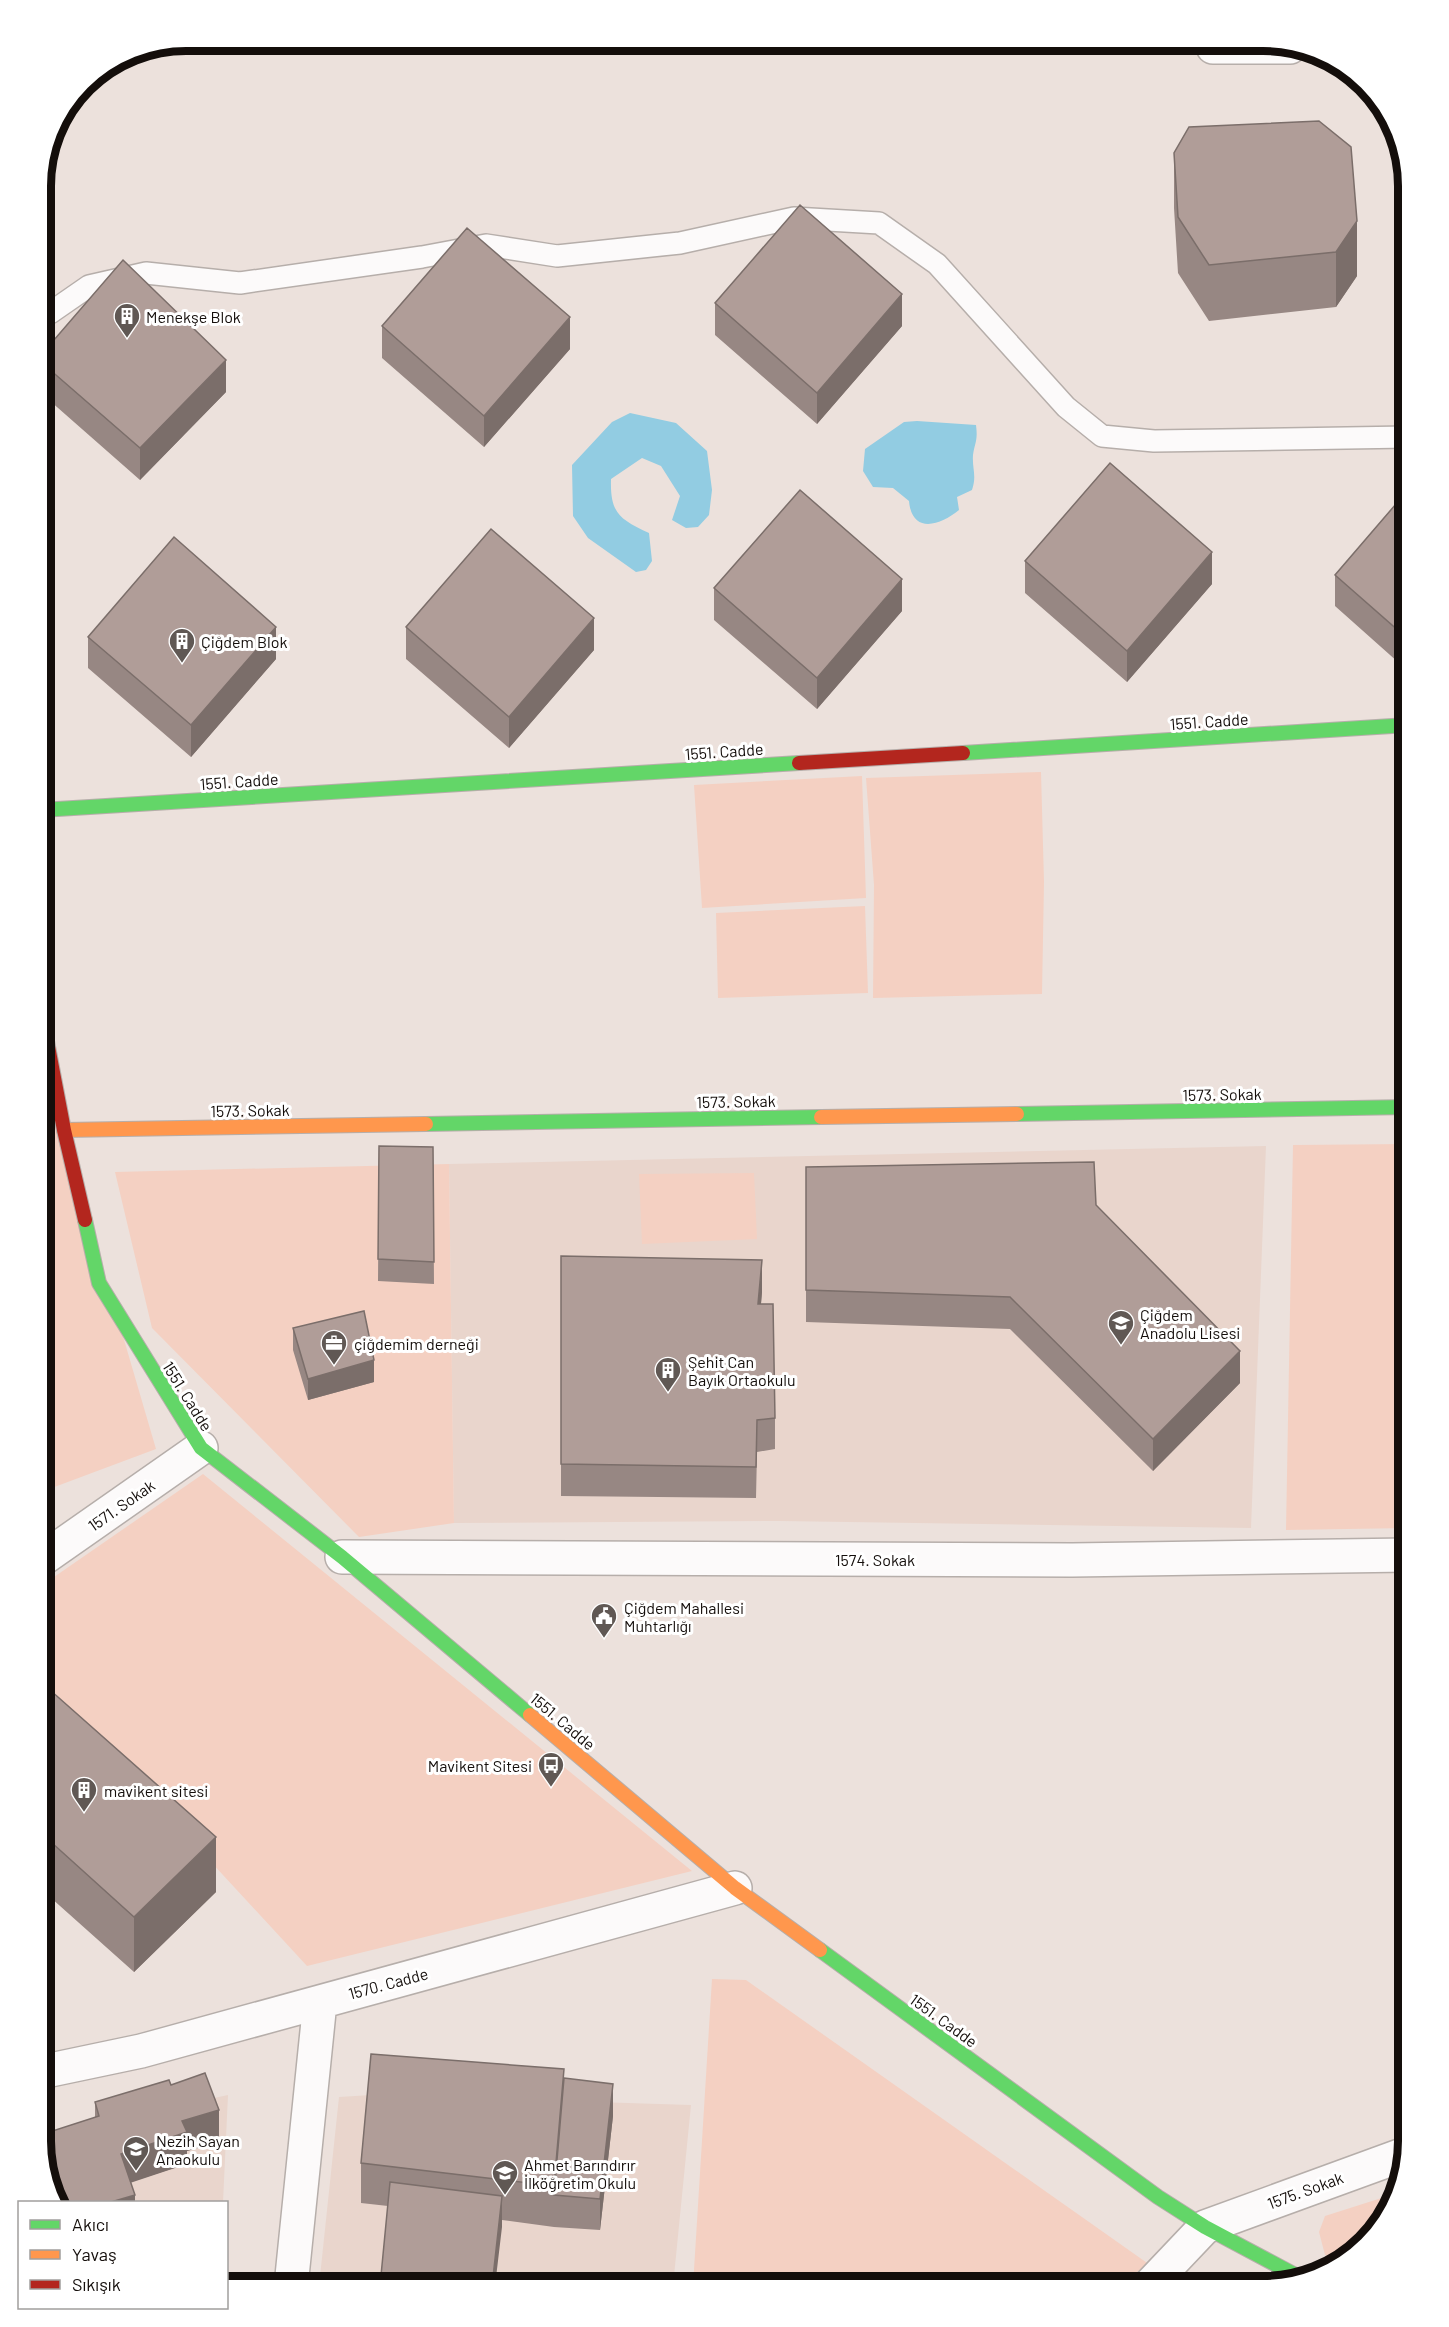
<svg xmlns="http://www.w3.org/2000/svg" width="1449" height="2327" font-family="Barlow,sans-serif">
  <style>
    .built { fill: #e9d5cc }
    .green { fill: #f4d0c2 }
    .water { fill: #92cce2 }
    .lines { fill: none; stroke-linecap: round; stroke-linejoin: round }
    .lane-casing { stroke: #b6aeaa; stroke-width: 24 }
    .street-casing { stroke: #b6aeaa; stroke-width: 36 }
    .fast-casing { stroke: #b6aeaa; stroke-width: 16 }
    .slow-casing { stroke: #b6aeaa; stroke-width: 16 }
    .jam-casing { stroke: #b6aeaa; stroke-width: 16 }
    .lane { stroke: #fcfafa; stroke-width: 21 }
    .street { stroke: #fcfafa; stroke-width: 33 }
    .fast { stroke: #63d668; stroke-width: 14 }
    .slow { stroke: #ff974d; stroke-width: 14 }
    .jam { stroke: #b3261e; stroke-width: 14 }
    .wall { fill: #978783 }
    .shaded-wall { fill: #7b6e6a }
    .building { fill: #b09d98; stroke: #7b6e6a; stroke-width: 1.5 }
    .labels { text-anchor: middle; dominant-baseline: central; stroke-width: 6; stroke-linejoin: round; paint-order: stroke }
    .poi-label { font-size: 16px; fill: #140e0b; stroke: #fff; text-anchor: start }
    .street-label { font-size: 16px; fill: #140e0b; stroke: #fff }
    .rim { fill: none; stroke: #140e0b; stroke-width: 8 }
  </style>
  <rect width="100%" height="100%" fill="#ece1dc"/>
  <path class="built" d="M 1266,1146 L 1251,1528 L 780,1521 L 454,1523 L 449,1164 Z
    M 228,2095 L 223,2202 L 55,2202 L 41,2135 Z
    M 371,2095 L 691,2105 L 673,2286 L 319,2286 L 339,2097 Z"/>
  <path class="green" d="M 1041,772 L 1044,882 L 1042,994 L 873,998 L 874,885 L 866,778 Z
    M 862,776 L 866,898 L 702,908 L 694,785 Z
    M 865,906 L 868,993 L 718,998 L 716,913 Z
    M 41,1056 L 156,1449 L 41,1492 Z
    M 1408,1144 L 1408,1528 L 1286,1530 L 1293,1145 Z
    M 449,1164 L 454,1523 L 359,1537 L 152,1328 L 115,1172 Z
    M 754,1173 L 757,1239 L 642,1244 L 639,1174 Z
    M 203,1474 L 692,1871 L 307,1966 L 41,1678 L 41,1586 Z
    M 712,1979 L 746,1980 L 1150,2265 L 1110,2286 L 693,2286 Z
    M 1394,2194 L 1389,2214 L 1339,2261 L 1325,2255 L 1319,2232 L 1325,2216 Z"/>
  <path class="water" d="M 630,413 L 676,423 L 707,451 L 712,490 L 709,515 L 698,527 L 686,528 L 672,520 L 680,496 L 661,466 L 642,458 L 611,479 C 610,513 619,519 649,533 L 652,561 L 646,570 L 636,572 L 588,538 L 573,516 L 572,465 L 612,422 Z
    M 917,421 L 976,425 C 978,441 975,442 973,455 C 972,469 977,475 972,490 L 957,497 L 959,510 C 941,525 912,535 909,501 L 893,488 L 873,487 L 863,471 L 865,449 L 904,422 Z"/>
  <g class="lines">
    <g class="lane-casing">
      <path id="lane" d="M 50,313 L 89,286 L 146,273 L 240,283 L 422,257 L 486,245 L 557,256 L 680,243 L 794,218 L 879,223 L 937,264 L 1066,407 L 1102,436 L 1154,441 L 1408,437"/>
    </g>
    <g class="street-casing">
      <path id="street" d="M 1213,47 L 1290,47
        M 342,1557 L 1072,1560 L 1408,1555
        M 41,1560 L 201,1448
        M 41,2072 L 141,2051 L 735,1888
        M 291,2286 L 320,2002
        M 1149,2286 L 1205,2227 L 1405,2154"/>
    </g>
    <g class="fast-casing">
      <path id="fast" d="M 963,753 L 1408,725
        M 41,810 L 799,763
        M 1017,1114 L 1408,1107
        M 426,1124 L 821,1117
        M 85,1220 L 99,1283 L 201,1448 L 342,1557 L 530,1715
        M 820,1950 L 1158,2197 L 1205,2227 L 1301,2278"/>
    </g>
    <g class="slow-casing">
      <path id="slow" d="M 821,1117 L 1017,1114
        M 64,1130 L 426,1124
        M 530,1715 L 735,1888 L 820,1950"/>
    </g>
    <g class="jam-casing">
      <path id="jam" d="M 799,763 L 963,753
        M 41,1010 L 64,1130 L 85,1220"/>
    </g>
    <use href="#lane" class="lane"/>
    <use href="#street" class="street"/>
    <use href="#fast" class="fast"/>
    <use href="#slow" class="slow"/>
    <use href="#jam" class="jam"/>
  </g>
  <path class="wall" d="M 1319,121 L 1357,276 L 1336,307 L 1209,321 L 1178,273 L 1174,208 L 1174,153 Z
    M 715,303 L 902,326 L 817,424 L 715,335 Z
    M 382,326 L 570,349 L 484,447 L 382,358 Z
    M 41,355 L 226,392 L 140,480 L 41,393 Z
    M 1408,490 L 1408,671 L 1335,606 L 1335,575 Z
    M 1025,561 L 1212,584 L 1127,682 L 1025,593 Z
    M 714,588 L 902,611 L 817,709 L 714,620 Z
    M 406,627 L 594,650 L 509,748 L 406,659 Z
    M 88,637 L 276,659 L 191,757 L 88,668 Z
    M 379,1146 L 433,1147 L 434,1284 L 378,1281 Z
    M 806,1167 L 1096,1205 L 1240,1383 L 1153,1471 L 1010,1329 L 806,1322 Z
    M 561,1256 L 762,1292 L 761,1304 L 775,1418 L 775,1449 L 757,1452 L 756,1498 L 561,1496 Z
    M 293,1328 L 374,1382 L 308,1400 L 293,1350 Z
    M 41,1682 L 216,1892 L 134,1972 L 41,1889 Z
    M 564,2078 L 613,2116 L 600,2230 L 554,2227 L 502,2220 L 502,2227 L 388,2206 L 361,2203 L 361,2163 Z
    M 171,2085 L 219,2142 L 187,2151 L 187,2164 L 130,2182 L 135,2202 L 95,2117 L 95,2102 Z"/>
  <path class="shaded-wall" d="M 1357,221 L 1357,276 L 1336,307 L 1336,252 Z
    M 902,294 L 902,326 L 817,424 L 817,393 Z
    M 570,317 L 570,349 L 484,447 L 484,416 Z
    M 226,360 L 226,392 L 140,480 L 140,448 Z
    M 1212,552 L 1212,584 L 1127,682 L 1127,651 Z
    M 902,579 L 902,611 L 817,709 L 817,678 Z
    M 594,618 L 594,650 L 509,748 L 509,717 Z
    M 276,627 L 276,659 L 191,757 L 191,725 Z
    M 762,1260 L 762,1292 L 758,1336 L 758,1304 Z
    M 1240,1351 L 1240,1383 L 1153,1471 L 1153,1439 Z
    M 374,1360 L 374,1382 L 308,1400 L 308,1379 Z
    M 216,1837 L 216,1892 L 134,1972 L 134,1917 Z
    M 613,2084 L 613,2116 L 600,2230 L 600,2199 Z
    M 219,2110 L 219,2142 L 187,2151 L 187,2164 L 121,2186 L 121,2154 L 182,2121 Z
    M 135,2195 L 135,2202 L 111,2202 Z
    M 502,2196 L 502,2227 L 495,2286 L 492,2286 Z"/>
  <path class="building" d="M 1319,121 L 1351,147 L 1357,221 L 1336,252 L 1209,265 L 1178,217 L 1174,153 L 1189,127 Z
    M 800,205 L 902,294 L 817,393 L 715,303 Z
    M 467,228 L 570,317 L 484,416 L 382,326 Z
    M 123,260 L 226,360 L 140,448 L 41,362 L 41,355 Z
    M 1110,463 L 1212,552 L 1127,651 L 1025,561 Z
    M 800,490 L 902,579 L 817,678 L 714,588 Z
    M 1408,490 L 1408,639 L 1335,575 Z
    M 491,529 L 594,618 L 509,717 L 406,627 Z
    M 174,537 L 276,627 L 191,725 L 88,637 Z
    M 379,1146 L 433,1147 L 434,1262 L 378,1259 Z
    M 1094,1162 L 1096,1205 L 1240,1351 L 1153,1439 L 1010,1297 L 806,1290 L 806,1167 Z
    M 561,1256 L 762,1260 L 758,1304 L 773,1304 L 775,1418 L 757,1420 L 756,1467 L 561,1464 Z
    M 364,1311 L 374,1360 L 308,1379 L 293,1328 Z
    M 41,1682 L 216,1837 L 134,1917 L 41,1833 Z
    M 371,2054 L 564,2069 L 554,2186 L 361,2163 Z
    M 205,2073 L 219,2110 L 182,2121 L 187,2132 L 121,2154 L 135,2195 L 111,2202 L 55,2202 L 40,2141 L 40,2135 L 99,2116 L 95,2102 L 169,2080 L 171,2085 Z
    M 564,2078 L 613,2084 L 600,2199 L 554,2195 Z
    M 390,2182 L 502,2196 L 492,2286 L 380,2286 Z"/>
  <defs>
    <g id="building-pin" transform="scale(1.35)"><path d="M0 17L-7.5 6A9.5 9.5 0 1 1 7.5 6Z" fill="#605854" stroke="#fff"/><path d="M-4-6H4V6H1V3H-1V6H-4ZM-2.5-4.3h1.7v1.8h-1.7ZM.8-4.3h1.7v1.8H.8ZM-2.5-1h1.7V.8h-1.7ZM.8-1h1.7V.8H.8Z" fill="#fff"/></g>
    <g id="school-pin" transform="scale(1.35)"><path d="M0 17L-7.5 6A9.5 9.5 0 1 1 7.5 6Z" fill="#605854" stroke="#fff"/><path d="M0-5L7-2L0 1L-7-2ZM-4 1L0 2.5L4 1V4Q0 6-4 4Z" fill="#fff"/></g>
    <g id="office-pin" transform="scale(1.35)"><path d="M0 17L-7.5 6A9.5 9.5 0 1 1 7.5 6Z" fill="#605854" stroke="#fff"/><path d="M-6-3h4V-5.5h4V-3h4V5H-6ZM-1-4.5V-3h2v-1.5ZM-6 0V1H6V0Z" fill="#fff"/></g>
    <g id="civic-pin" transform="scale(1.35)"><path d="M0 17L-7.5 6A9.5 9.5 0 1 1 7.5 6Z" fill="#605854" stroke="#fff"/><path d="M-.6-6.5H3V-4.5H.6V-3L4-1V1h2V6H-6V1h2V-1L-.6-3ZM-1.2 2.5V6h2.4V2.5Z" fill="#fff"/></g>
    <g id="bus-pin" transform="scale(1.35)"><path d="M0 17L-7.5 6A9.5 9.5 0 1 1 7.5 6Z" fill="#605854" stroke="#fff"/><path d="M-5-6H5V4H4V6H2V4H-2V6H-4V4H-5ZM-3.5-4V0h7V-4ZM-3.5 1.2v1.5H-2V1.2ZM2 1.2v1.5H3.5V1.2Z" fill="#fff"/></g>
  </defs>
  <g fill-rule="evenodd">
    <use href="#building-pin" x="127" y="316"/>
    <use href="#building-pin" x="182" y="641"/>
    <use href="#school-pin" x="1121" y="1323"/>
    <use href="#office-pin" x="334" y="1343"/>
    <use href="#building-pin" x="668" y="1370"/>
    <use href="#civic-pin" x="604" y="1616"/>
    <use href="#bus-pin" x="551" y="1765"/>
    <use href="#building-pin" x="84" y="1790"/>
    <use href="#school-pin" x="136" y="2149"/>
    <use href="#school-pin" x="505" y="2173"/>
  </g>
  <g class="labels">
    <g class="poi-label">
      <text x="146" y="316">Menekşe Blok</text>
      <text x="201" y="641">Çiğdem Blok</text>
      <text x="1140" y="1314">Çiğdem<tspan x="1140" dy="18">Anadolu Lisesi</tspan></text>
      <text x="354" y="1343">çiğdemim derneği</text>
      <text x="688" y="1361">Şehit Can<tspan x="688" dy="18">Bayık Ortaokulu</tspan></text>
      <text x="624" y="1607">Çiğdem Mahallesi<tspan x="624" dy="18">Muhtarlığı</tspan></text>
      <text x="532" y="1765" text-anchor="end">Mavikent Sitesi</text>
      <text x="104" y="1790">mavikent sitesi</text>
      <text x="156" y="2140">Nezih Sayan<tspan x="156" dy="18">Anaokulu</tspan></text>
      <text x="524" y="2164">Ahmet Barındırır<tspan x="524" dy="18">İlköğretim Okulu</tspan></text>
    </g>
    <g class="street-label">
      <text transform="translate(1209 721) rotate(-4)">1551. Cadde</text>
      <text transform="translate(724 751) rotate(-4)">1551. Cadde</text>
      <text transform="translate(239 781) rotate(-4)">1551. Cadde</text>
      <text transform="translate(1222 1094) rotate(-1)">1573. Sokak</text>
      <text transform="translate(736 1101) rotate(-1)">1573. Sokak</text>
      <text transform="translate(250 1110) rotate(-1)">1573. Sokak</text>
      <text transform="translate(188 1396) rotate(58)">1551. Cadde</text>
      <text transform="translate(121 1505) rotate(-35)">1571. Sokak</text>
      <text x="875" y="1559">1574. Sokak</text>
      <text transform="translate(563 1721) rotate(40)">1551. Cadde</text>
      <text transform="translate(388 1983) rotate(-15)">1570. Cadde</text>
      <text transform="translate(944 2020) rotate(36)">1551. Cadde</text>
      <text transform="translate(1305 2190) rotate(-20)">1575. Sokak</text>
    </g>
  </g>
  <path d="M0 0H1449V2327H0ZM186 51H1263A135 135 0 0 1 1398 186V2141A135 135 0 0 1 1263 2276H186A135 135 0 0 1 51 2141V186A135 135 0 0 1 186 51Z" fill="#fff" fill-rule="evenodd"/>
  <path class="rim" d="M186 51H1263A135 135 0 0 1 1398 186V2141A135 135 0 0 1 1263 2276H186A135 135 0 0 1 51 2141V186A135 135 0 0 1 186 51Z"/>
  <rect x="18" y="2201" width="210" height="108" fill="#ffffff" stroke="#a19f9d" stroke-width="1.5"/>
  <rect x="30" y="2220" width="30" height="9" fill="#63d668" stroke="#a19f9d" stroke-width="1.5"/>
  <text x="72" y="2231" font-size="18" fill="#140e0b">Akıcı</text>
  <rect x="30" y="2250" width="30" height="9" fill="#ff974d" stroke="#a19f9d" stroke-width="1.5"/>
  <text x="72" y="2261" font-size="18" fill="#140e0b">Yavaş</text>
  <rect x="30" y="2280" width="30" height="9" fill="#b3261e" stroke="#a19f9d" stroke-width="1.5"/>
  <text x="72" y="2291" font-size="18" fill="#140e0b">Sıkışık</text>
</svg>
